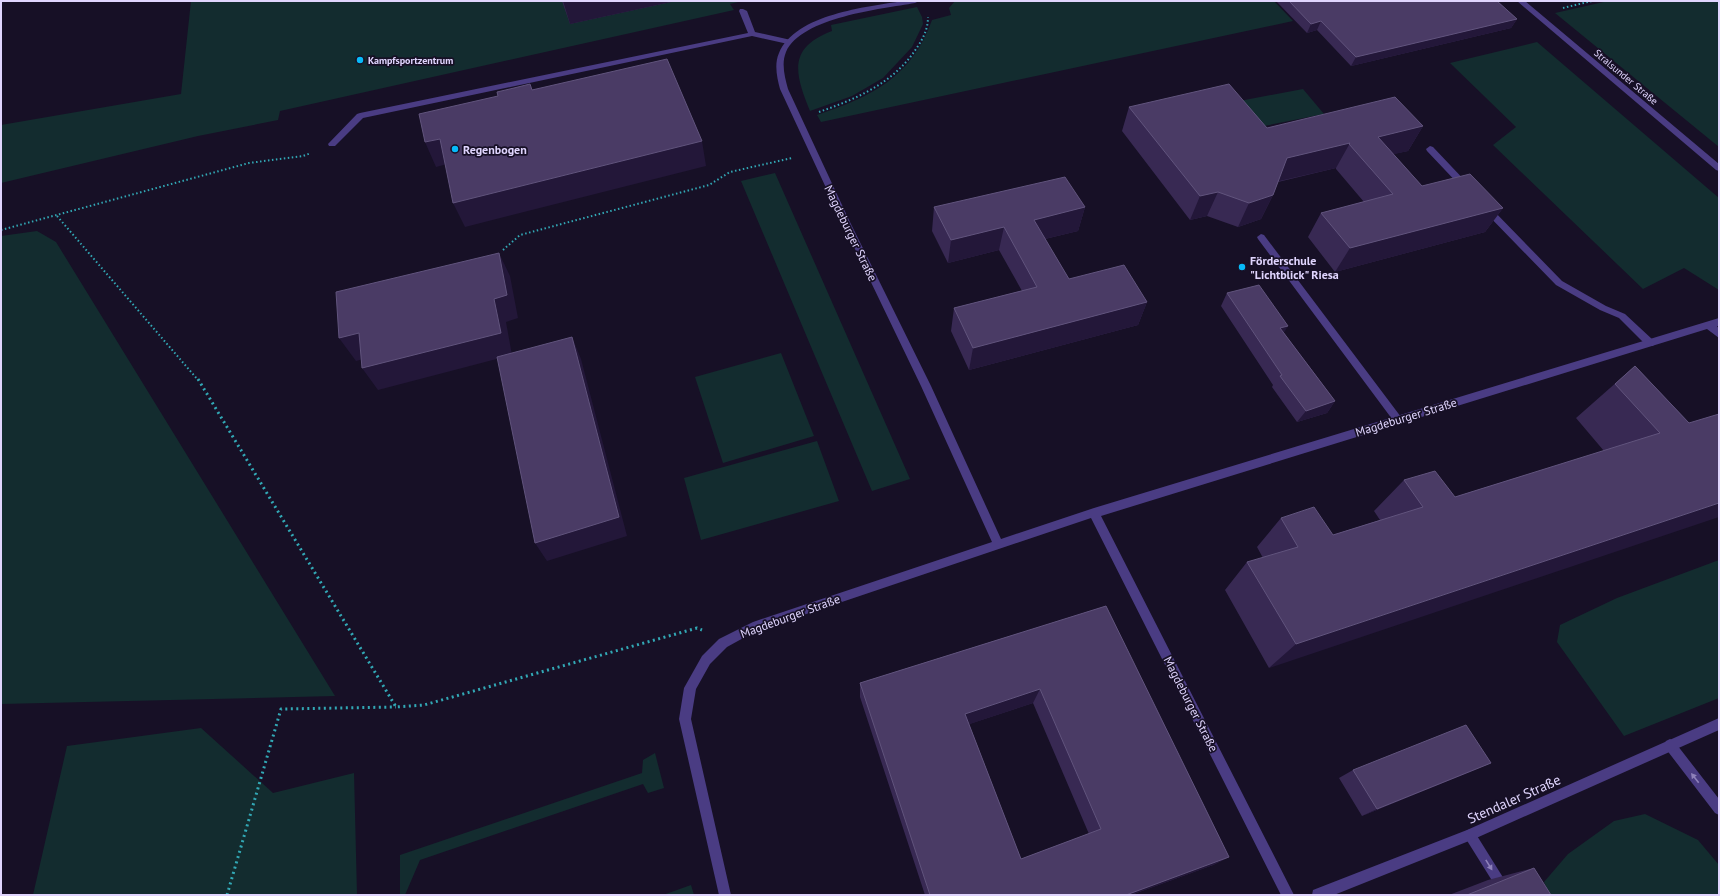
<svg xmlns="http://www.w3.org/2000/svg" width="1720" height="896" font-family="'PT Sans',sans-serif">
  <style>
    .green { fill: #132c2f }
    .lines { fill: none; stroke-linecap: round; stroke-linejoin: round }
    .path-far1 { stroke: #32a8b5; stroke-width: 2; stroke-dasharray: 1.5 2.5; stroke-linecap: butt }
    .path { stroke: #32a8b5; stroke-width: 3; stroke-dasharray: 2 3.5; stroke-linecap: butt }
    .service { fill: #4a3c83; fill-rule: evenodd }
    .minor { fill: #4a3c83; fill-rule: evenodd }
    .wall { fill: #382953; fill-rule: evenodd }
    .shaded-wall { fill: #231739 }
    .building { fill: #4a3b65; stroke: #61547d; fill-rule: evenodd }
    .oneway { fill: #8e81ba }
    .poi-dot { fill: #07baf9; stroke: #171026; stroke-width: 1.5 }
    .labels { text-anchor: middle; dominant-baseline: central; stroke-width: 3.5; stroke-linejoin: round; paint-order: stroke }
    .far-poi-label { font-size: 10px; font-weight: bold; fill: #e0d5fe; stroke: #171026; text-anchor: start }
    .far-street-label { font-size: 10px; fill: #e0d5fe; stroke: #171026 }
    .poi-label { font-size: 12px; font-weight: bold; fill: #e0d5fe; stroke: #171026; text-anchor: start }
    .street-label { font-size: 12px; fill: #e0d5fe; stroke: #171026 }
    .near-street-label { font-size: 14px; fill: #e0d5fe; stroke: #171026 }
  </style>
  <rect width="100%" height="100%" fill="#171026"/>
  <path class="green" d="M 191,1 L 742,1 L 730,4 L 734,10 L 280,111 L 278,120 L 198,136 L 1,183 L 1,125 L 181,94 Z
    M 955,1 L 1274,1 L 1293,21 L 821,122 L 817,115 C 871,97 912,77 932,20 L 951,15 L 949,8 Z
    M 1608,1 L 1719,1 L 1719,147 L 1555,13 Z
    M 917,7 L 922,17 L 923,24 L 912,47 L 883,78 L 852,96 L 810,111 C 795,74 787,48 832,31 L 831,25 Z
    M 1537,42 L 1719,198 L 1719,290 L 1684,268 L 1643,289 L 1493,145 L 1516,127 L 1450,63 Z
    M 1303,89 L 1324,114 L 1249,129 L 1229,103 Z
    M 775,173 L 910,479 L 872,491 L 741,181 Z
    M 37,231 L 56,242 L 335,696 L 1,704 L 1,236 Z
    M 781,353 L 814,436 L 723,463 L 695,377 Z
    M 817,441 L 839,501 L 701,540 L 684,478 Z
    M 1719,560 L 1719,698 L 1624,736 L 1557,642 L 1560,625 L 1617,598 Z
    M 201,728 L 273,793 L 354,773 L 357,895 L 33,895 L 67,746 Z
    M 655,753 L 664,788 L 648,793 L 643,784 L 420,860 L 405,895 L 400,895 L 400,855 L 642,773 L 643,760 Z
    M 1645,814 L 1698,840 L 1719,865 L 1719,895 L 1550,895 L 1544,882 L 1568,854 L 1614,821 Z
    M 691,885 L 694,895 L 663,895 Z"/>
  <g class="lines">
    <path class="path-far1" d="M 1563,8 L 1592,1
      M 819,112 C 856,99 894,83 916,49 C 923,39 928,29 928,17
      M 57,216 L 198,380
      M 1,230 L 249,163 L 303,156 L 311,153
      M 503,250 L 520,235 L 709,185 L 730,172 L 792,158"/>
    <path class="path" d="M 198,379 L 396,707 L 424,705 L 697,628 L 702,630
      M 227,895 L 281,709 L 396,707"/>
    <path class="service" d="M 740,9 L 743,9 L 747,11 L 755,32 L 791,40 L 792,42 L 788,44 L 752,36 L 363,118 L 335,146 L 329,146 L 328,144 L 357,114 L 360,113 L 748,33 L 739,11 Z
      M 1430,146 L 1433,147 L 1469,185 L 1470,187 L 1469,189 L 1463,189 L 1427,151 L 1426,149 Z
      M 1487,206 L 1490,207 L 1562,281 L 1606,306 L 1625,314 L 1653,340 L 1655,343 L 1653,346 L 1647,346 L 1619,318 L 1600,310 L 1556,285 L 1484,211 L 1483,209 Z
      M 1261,234 L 1264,235 L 1401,417 L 1403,420 L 1401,423 L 1395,423 L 1258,239 L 1257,237 Z
      M 1670,739 L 1674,741 L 1719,799 L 1719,815 L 1715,813 L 1666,749 L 1664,745 L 1666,741 Z
      M 1470,829 L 1474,831 L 1514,895 L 1501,895 L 1466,839 L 1464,835 L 1466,831 Z"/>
    <path class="minor" d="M 903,1 L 919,1 L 915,3 C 881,9 802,17 786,52 C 781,64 785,78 788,89 L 849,220 L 931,386 L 1001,539 L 1094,508 L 1719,318 L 1719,326 L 1717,326 L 1719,329 L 1719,338 L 1707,329 L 1101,516 L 1294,895 L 1281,895 L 1091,518 L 756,631 L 727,647 L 710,664 L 696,689 L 691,719 L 731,895 L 719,895 L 679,719 L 684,688 L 702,656 L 719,639 L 753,622 L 992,542 L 921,386 L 841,220 L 780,89 C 777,78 774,64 779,53 C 796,14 866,7 903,1 Z
      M 1517,1 L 1525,1 L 1719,164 L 1719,171 L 1716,170 Z
      M 1719,718 L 1719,730 L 1474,839 L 1334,895 L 1312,895 L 1313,890 L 1467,830 Z"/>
  </g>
  <path class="wall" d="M 562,1 L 671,1 L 671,2 L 570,24 Z
    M 1276,1 L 1497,1 L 1517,19 L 1511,28 L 1351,66 L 1317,30 L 1307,33 Z
    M 1129,107 L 1267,128 L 1423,126 L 1408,151 L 1393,154 L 1422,186 L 1503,208 L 1485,232 L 1335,272 L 1308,237 L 1321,213 L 1364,202 L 1336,169 L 1336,168 L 1278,182 L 1273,195 L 1261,219 L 1238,227 L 1207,216 L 1190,220 L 1122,131 Z
    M 934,207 L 1085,207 L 1078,231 L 1045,239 L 1069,279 L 1147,302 L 1138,325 L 969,370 L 951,331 L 954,308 L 1022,291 L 999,250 L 948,263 L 932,231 Z
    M 1227,293 L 1284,333 L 1335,401 L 1327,413 L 1297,422 L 1272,387 L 1273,385 L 1221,306 Z
    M 1635,366 L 1689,423 L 1269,668 L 1225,590 L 1247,562 L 1263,558 L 1257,547 L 1281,518 L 1333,535 L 1380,520 L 1374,511 L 1404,480 L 1455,497 L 1604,451 L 1576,418 Z
    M 1106,606 L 1229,857 L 1213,865 L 1131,895 L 925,895 L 860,697 L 860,683 ZM 1033,703 L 1089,834 L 1021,859 L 969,724 Z
    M 1491,763 L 1362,816 L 1339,778 L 1353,770 Z
    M 1534,868 L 1551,895 L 1449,895 L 1488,880 Z"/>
  <path class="shaded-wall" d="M 563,1 L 671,1 L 671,2 L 570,24 Z
    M 1517,19 L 1511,28 L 1351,66 L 1356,57 Z
    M 1321,21 L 1317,30 L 1307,33 L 1311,24 Z
    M 1423,126 L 1408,151 L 1364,161 L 1378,137 Z
    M 440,139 L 451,163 L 436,167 L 425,142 Z
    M 702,141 L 706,166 L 465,227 L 453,203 Z
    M 1350,143 L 1336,168 L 1275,182 L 1287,158 Z
    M 1218,192 L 1207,216 L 1190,220 L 1200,196 Z
    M 1273,195 L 1261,219 L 1238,227 L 1249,203 Z
    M 1085,207 L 1078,231 L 1028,243 L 1034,220 Z
    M 1503,208 L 1485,232 L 1335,272 L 1350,248 Z
    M 1004,227 L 999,250 L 948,263 L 951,240 Z
    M 499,253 L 510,276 L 518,318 L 506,322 L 512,355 L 378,390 L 362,368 L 494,299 Z
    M 1147,302 L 1138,325 L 969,370 L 973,348 Z
    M 1288,326 L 1280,339 L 1280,328 Z
    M 359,333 L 375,356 L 356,361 L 339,338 Z
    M 572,337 L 581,359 L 627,536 L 547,561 L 535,543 Z
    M 1335,401 L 1327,413 L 1297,422 L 1306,411 Z
    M 1719,503 L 1719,517 L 1269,668 L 1296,644 Z
    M 1040,689 L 1033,703 L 961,727 L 965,714 Z
    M 1491,763 L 1473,771 L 1362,816 L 1377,809 Z
    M 1229,857 L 1213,865 L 1131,895 L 1126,895 Z"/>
  <path class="building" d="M 1289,1 L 1497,1 L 1517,19 L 1356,57 L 1321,21 L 1311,24 Z
    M 667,59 L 702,141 L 453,203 L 440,139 L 425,142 L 419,114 L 498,96 L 497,92 L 514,88 L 530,84 L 532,90 Z
    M 1229,84 L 1267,128 L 1395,97 L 1423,126 L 1378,137 L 1422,186 L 1470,174 L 1503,208 L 1350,248 L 1321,213 L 1393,194 L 1349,144 L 1350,143 L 1287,158 L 1273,195 L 1249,203 L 1218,192 L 1200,196 L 1129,107 Z
    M 1065,177 L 1085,207 L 1034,220 L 1069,279 L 1124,265 L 1147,302 L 973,348 L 954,308 L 1037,287 L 1004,227 L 951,240 L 934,207 Z
    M 499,253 L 507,295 L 494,299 L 501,333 L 362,368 L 359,333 L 339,338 L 336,292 Z
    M 1259,285 L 1288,326 L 1280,328 L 1335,401 L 1306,411 L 1280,376 L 1282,375 L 1227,293 Z
    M 572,337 L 619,517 L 535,543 L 497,357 Z
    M 1635,366 L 1689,423 L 1719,414 L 1719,503 L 1296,644 L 1247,562 L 1298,547 L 1281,518 L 1314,507 L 1333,535 L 1423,507 L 1404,480 L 1435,471 L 1455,497 L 1660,433 L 1615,384 Z
    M 1106,606 L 1229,857 L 1126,895 L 930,895 L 860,683 ZM 1040,689 L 1101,829 L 1021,859 L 965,714 Z
    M 1466,725 L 1491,763 L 1377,809 L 1353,770 Z
    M 1534,868 L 1551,895 L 1467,895 Z"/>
  <defs><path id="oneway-solid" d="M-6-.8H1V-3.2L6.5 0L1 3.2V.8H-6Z"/></defs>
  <g class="oneway">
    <use href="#oneway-solid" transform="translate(1695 778) rotate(-128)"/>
    <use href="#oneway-solid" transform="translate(1489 865) rotate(58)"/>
  </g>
  <g class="poi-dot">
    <circle cx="360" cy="60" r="4"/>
    <circle cx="455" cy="149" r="4"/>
    <circle cx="1242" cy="267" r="4"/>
  </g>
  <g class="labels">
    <g class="far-poi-label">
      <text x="368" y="60">Kampfsportzentrum</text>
    </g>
    <g class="far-street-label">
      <text transform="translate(1626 77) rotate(40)">Stralsunder Straße</text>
    </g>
    <g class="poi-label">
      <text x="463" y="149">Regenbogen</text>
      <text x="1250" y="260">Förderschule<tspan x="1250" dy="14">"Lichtblick" Riesa</tspan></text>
    </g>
    <g class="street-label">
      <text transform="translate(851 233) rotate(64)">Magdeburger Straße</text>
      <text transform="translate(1406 417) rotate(-17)">Magdeburger Straße</text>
      <text transform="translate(790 616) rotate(-20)">Magdeburger Straße</text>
      <text transform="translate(1191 704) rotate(63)">Magdeburger Straße</text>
    </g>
    <g class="near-street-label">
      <text transform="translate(1514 799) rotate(-24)">Stendaler Straße</text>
    </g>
  </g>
  <rect width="1720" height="896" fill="none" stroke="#e0d5fe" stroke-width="4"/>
</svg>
